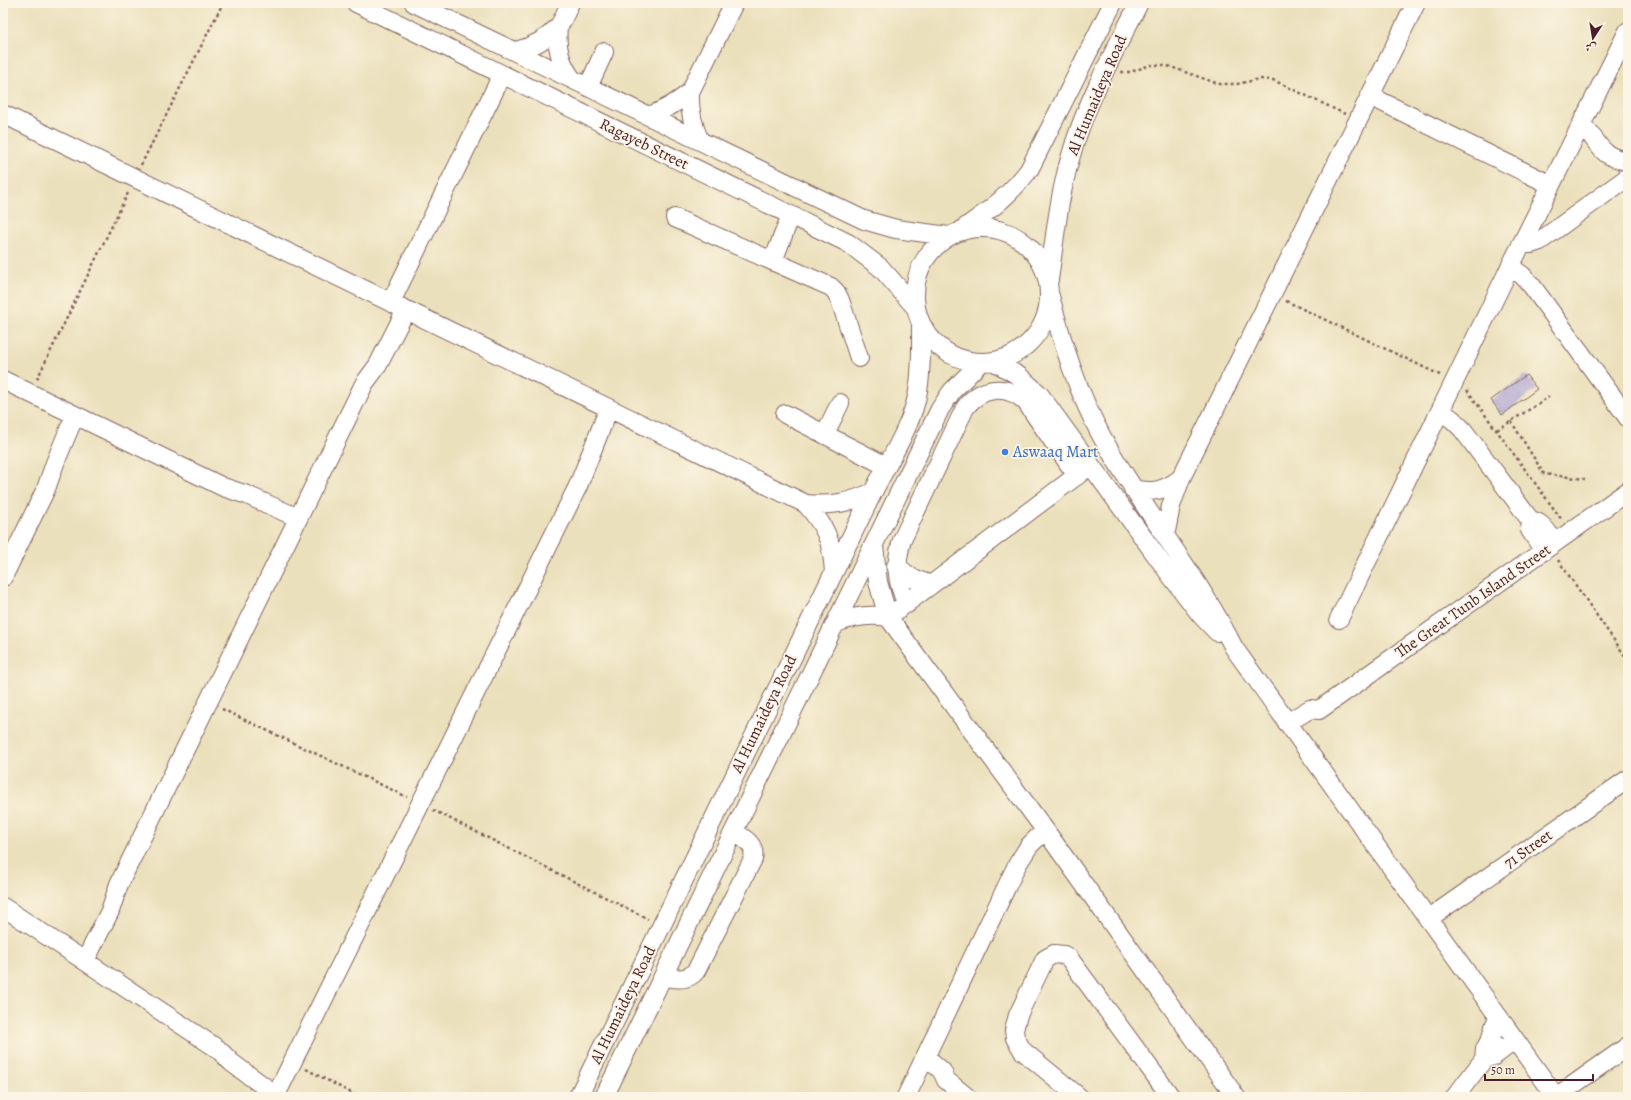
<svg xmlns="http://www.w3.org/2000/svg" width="1631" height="1100" font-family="Alegreya,Amiri,serif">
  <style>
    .building { fill: #a89fcd }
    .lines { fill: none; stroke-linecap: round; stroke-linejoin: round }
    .minor-casing { stroke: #82635e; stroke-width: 20 }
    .path { stroke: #82635e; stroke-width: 2.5; stroke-dasharray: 3 3; stroke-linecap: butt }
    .minor { stroke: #fff; stroke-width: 18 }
    .shop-dot { fill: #3f7fe0; stroke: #fcf5e5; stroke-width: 1.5 }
    .labels { text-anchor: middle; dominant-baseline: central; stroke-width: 3.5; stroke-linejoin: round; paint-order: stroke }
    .street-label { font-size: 16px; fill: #4a1f2b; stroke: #fcf5e5 }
    .shop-label { font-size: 16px; fill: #366cbe; stroke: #fcf5e5; text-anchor: start }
  </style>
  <rect width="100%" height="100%" fill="#fcf5e5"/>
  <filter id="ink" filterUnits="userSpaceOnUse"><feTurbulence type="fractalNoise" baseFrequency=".025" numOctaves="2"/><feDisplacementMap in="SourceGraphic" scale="8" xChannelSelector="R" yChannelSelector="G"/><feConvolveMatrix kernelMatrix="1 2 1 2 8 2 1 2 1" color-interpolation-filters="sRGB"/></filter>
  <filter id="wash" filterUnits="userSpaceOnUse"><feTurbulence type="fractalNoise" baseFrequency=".012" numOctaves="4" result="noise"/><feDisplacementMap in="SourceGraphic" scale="16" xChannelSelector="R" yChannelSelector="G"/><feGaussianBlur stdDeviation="0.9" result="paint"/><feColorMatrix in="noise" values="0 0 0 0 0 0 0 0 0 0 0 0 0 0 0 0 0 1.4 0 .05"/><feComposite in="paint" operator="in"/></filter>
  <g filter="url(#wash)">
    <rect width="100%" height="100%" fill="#ebe0bc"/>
    <g id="blocks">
      <path class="building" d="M 1526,375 L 1537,389 L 1502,415 L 1491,400 Z"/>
    </g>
  </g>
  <g filter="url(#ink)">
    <use href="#blocks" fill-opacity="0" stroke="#82635e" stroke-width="1"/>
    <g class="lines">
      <g class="minor-casing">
        <path id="minor" d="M 356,3 L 848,243 L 881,268 L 916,308
          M 414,3 L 864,220 L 896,229 L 948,236
          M 558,27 C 556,48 560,62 572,79
          M 516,51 C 531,47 546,40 557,28 C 563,22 566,11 570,3
          M 588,87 L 604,52
          M 690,92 C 689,110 692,124 700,141
          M 1370,96 L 1551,185
          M 3,114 L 806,504 C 826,527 832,541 834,572
          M 649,116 C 665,110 677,103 690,92 L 734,3
          M 1582,125 C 1600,142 1598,157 1628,161
          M 675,218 L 831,287 L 836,292 L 840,300 L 859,358
          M915 295a67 67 0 1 1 134 0a67 67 0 1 1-134 0Z
          M 963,229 C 990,210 1009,196 1029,170 L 1113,3
          M 1521,244 L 1531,244 L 1540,241 L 1628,177
          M 773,261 L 791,215
          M 1510,267 L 1522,275 L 1532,286 L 1628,418
          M 1049,280 C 1055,237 1059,194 1072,152 C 1087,100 1115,51 1139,3
          M 1050,296 C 1063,345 1078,393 1102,437 C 1143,510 1197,574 1234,648 L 1556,1097
          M 391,302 L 502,75
          M 993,361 L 1019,376 L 1040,395 L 1171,576 L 1200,614 L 1217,632
          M 3,380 L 223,487 L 247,495 L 298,518
          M 1441,411 L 1453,420 L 1463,430 L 1531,521
          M 785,414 L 886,466
          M 825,434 L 840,403
          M 1133,489 C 1152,494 1166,490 1181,478
          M 806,504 C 832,506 849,503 873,492
          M 1531,521 C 1542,520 1549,535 1555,543
          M 1531,521 L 1530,530 L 1544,551
          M 1165,536 L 1171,506 L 1181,478 L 1416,3
          M 874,546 L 878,582 L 888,617 L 1045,830 L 1236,1097
          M 896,566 L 912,578 L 931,585
          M 3,577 L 46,489 L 55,463 L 75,415
          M 907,604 C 896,582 895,563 902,540 L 965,408 C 981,386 1007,384 1026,402 L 1077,476
          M 1339,619 L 1510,267 L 1628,31
          M 836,623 C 854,616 869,614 888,617 L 1087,468
          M 1319,710 L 1628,491
          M 1287,723 L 1310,709 L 1319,710
          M 3,907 L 218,1049 L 232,1063 L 276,1095
          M 1428,919 L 1628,779
          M 85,961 L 110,911 L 119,884 L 364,384 L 378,365 L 406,310
          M 663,977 C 675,978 687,982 696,971 L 753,859 C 756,844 745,839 734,832
          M 926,1057 L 942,1071 L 946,1080 L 967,1097
          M 1484,1059 L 1494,1056 L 1515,1040
          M 275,1097 L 578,486 L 609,408
          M 578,1097 L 873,492 C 888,462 913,424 918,391 C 922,369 921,346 921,323
          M 604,1097 L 940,409 L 952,391 L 981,362
          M 906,1097 L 1017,865 L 1029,846 L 1045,830
          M 1079,1097 L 1023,1051 L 1015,1038 L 1014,1030 L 1018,1015 L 1045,959 L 1054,954 L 1064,955 L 1069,958 L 1171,1097
          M 1455,1097 L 1484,1059 L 1485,1049 L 1491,1038 L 1495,1024 L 1499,1018
          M 1556,1097 L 1628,1046"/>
      </g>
      <path class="path" d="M 1121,72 L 1130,72 L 1151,65 L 1165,65 L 1219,84 L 1237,84 L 1260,79 L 1273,80 L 1345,114
        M 141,165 L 223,3
        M 1286,301 L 1440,375
        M 37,379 L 129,191
        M 1467,390 L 1562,520
        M 1511,421 L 1544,474 L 1585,479
        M 1497,430 L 1549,397
        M 1558,560 L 1628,660
        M 222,709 L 407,797
        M 433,810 L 648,919
        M 306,1069 L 359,1097"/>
      <use href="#minor" class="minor"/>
    </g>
  </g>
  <circle class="shop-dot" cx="1005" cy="452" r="4"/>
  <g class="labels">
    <g class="street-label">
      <text transform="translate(1097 95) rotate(-67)">Al Humaideya Road</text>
      <text transform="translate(644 144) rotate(26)">Ragayeb Street</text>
      <text transform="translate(1473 601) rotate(-35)">The Great Tunb Island Street</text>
      <text transform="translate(764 714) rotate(-64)">Al Humaideya Road</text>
      <text transform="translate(1528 849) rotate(-35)">71 Street</text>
      <text transform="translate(623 1005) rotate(-64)">Al Humaideya Road</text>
    </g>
    <g class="shop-label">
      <text x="1013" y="452">Aswaaq Mart</text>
    </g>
  </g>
  <rect width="1631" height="1100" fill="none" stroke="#fcf5e5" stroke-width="16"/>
  <g transform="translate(1593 38) rotate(192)" stroke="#fcf5e5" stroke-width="3" paint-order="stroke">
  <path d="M0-3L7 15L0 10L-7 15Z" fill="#4a1f2b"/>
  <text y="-6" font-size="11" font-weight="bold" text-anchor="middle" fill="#4a1f2b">ش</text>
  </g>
  <path d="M1485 1074v6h108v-6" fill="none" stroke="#4a1f2b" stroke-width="2"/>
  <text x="1491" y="1074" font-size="12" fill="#4a1f2b" stroke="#fcf5e5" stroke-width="3" paint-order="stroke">50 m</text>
</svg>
